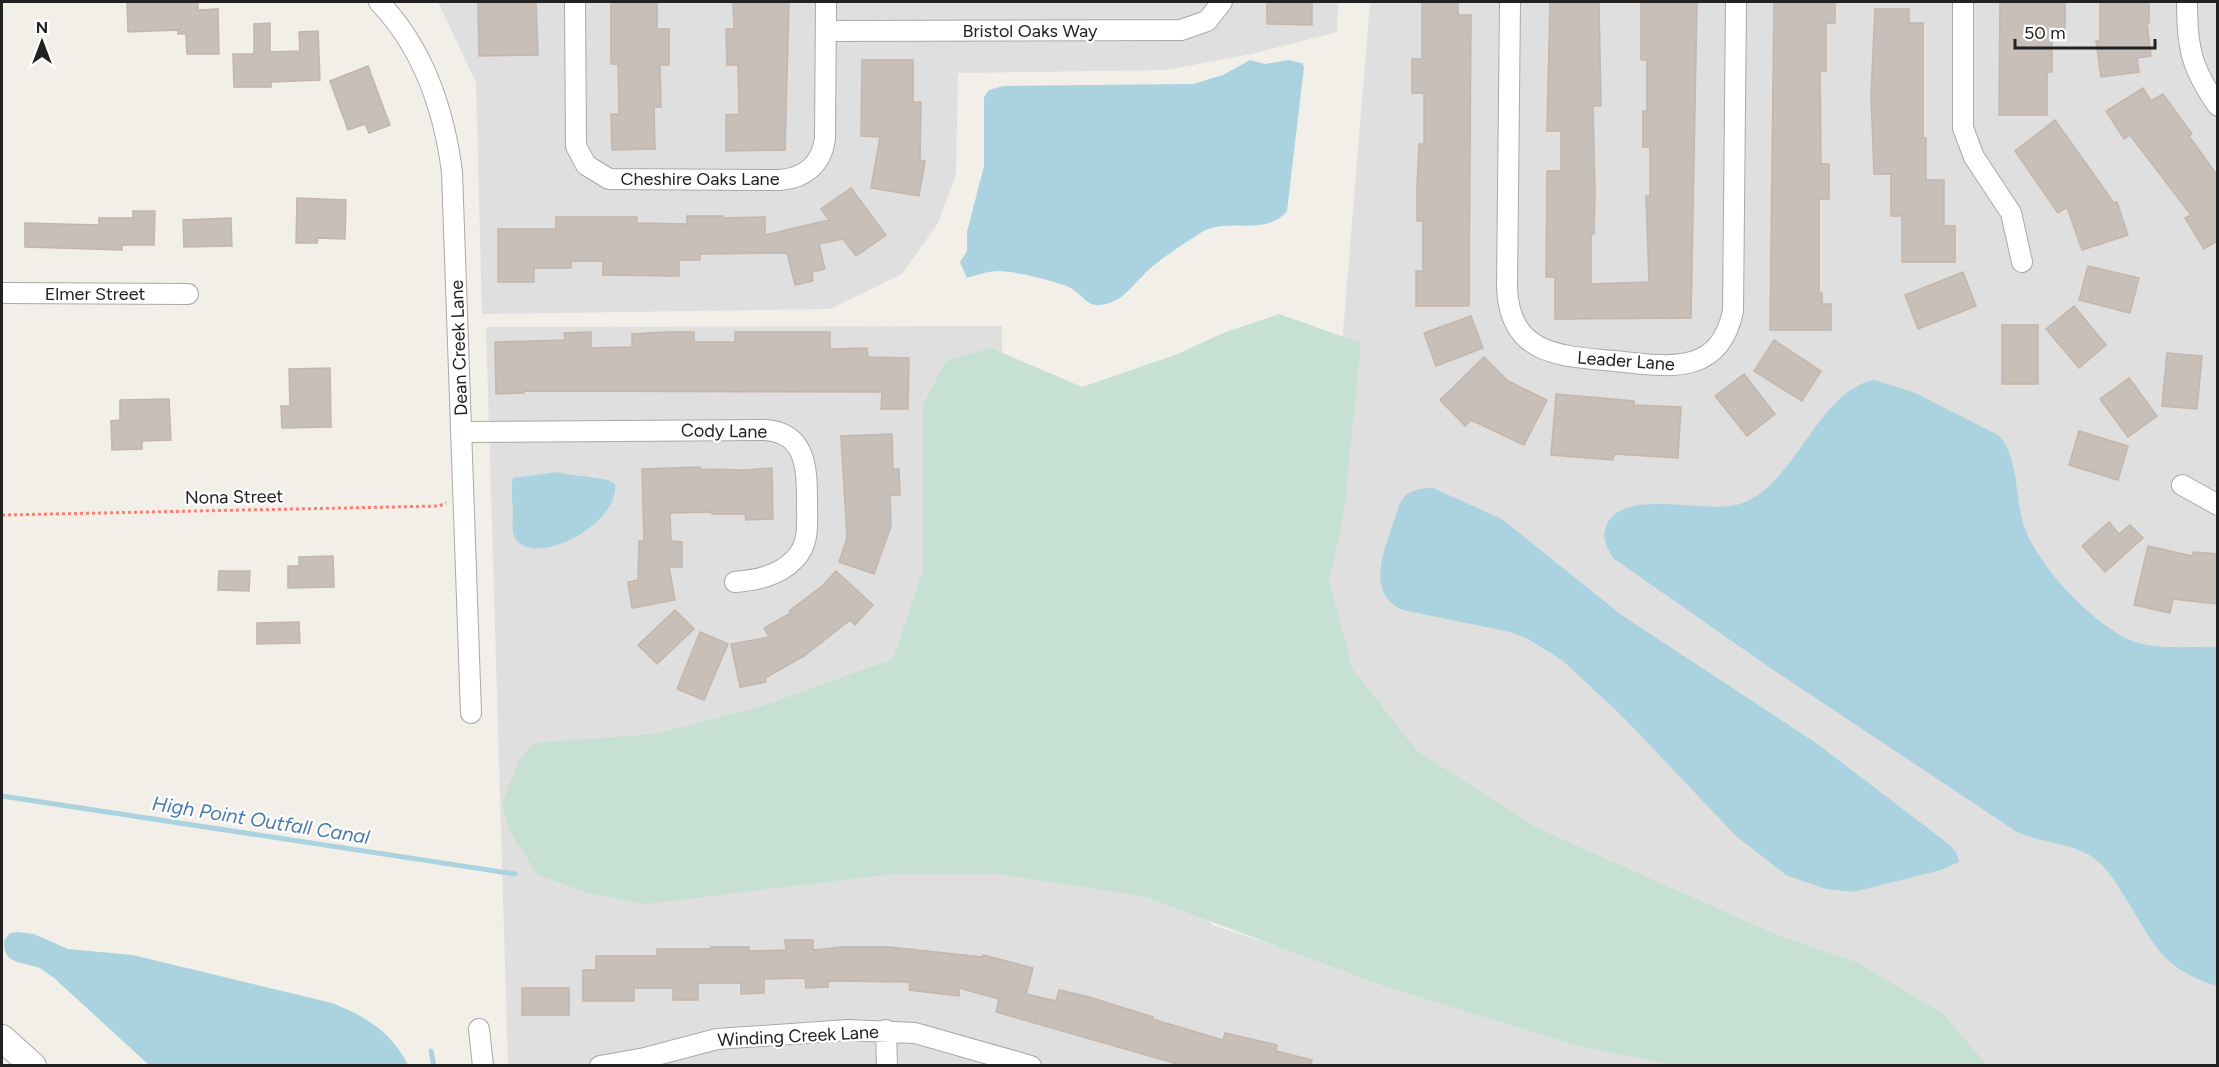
<svg xmlns="http://www.w3.org/2000/svg" width="2219" height="1067" font-family="Figtree,sans-serif">
  <style>
    .residential { fill: #e0dfdf }
    .wetland { fill: #c6e0d4 }
    .water { fill: #aad3df }
    .lines { fill: none; stroke-linecap: round; stroke-linejoin: round }
    .stream { stroke: #aad3df; stroke-width: 5 }
    .building { fill: #c7bfb8; stroke: #c4b6ab; stroke-width: 1.5 }
    .minor-casing { stroke: #a9a9a9; stroke-width: 22 }
    .tertiary-casing { stroke: #a9a9a9; stroke-width: 28 }
    .path { stroke: #fa8072; stroke-width: 3; stroke-dasharray: 3 3; stroke-linecap: butt }
    .minor { stroke: #fff; stroke-width: 20 }
    .tertiary { stroke: #fff; stroke-width: 26 }
    .labels { text-anchor: middle; dominant-baseline: central; stroke-width: 4.5; stroke-linejoin: round; paint-order: stroke }
    .street-label { font-size: 18px; fill: #222; stroke: #fff }
    .water-label { font-size: 20px; font-style: italic; fill: #4a7aab; stroke: #fff }
  </style>
  <rect width="100%" height="100%" fill="#f2efe9"/>
  <path class="residential" d="M 438,2 L 1338,2 L 1337,32 L 1252,54 L 1166,70 L 958,73 L 956,175 L 938,223 L 902,274 L 830,309 L 482,314 L 476,83 Z
    M 1370,2 L 2217,2 L 2217,1065 L 508,1065 L 486,327 L 1002,326 L 1003,791 L 1134,809 L 1212,925 L 1283,948 L 1326,541 Z"/>
  <path class="wetland" d="M 1279,314 L 1361,343 L 1343,519 L 1329,580 L 1352,668 L 1416,750 L 1537,828 L 1777,935 L 1858,963 L 1943,1014 L 1987,1065 L 1674,1065 L 1583,1047 L 1384,986 L 1143,896 L 997,874 L 893,874 L 645,904 L 587,893 L 537,874 L 509,830 L 502,804 L 519,760 L 534,743 L 655,734 L 759,707 L 893,659 L 923,569 L 923,405 L 946,361 L 991,348 L 1082,387 L 1178,354 L 1223,333 Z"/>
  <path class="water" d="M 1250,60 L 1265,64 L 1288,60 L 1302,63 L 1304,67 L 1287,211 C 1266,237 1228,217 1202,232 C 1185,243 1169,253 1153,266 C 1135,280 1125,303 1100,305 C 1087,307 1080,292 1069,287 C 1054,281 1015,271 998,271 C 988,271 977,275 967,278 L 960,262 L 967,251 L 967,232 L 984,166 L 984,97 L 989,90 L 1003,86 L 1193,84 L 1223,75 Z
    M 1875,380 L 1915,393 L 2000,436 C 2018,461 2015,490 2022,519 C 2031,560 2095,628 2135,642 C 2160,650 2191,646 2217,647 L 2217,986 C 2159,968 2153,941 2123,894 C 2116,883 2110,873 2101,864 C 2078,842 2045,845 2017,832 L 1766,665 L 1613,558 C 1606,546 1601,537 1607,524 C 1625,487 1706,515 1740,504 C 1796,486 1818,389 1875,380 Z
    M 558,472 C 572,477 607,476 615,484 C 620,525 533,569 515,538 C 511,531 513,518 513,510 C 512,500 511,488 513,478 Z
    M 1433,488 L 1502,519 L 1620,614 L 1816,743 L 1950,845 L 1957,854 L 1959,862 L 1941,870 L 1853,892 L 1826,889 L 1786,875 L 1736,836 L 1624,718 L 1562,660 L 1528,639 L 1510,632 L 1403,610 C 1366,594 1383,553 1393,524 C 1396,515 1399,501 1406,495 C 1413,489 1424,488 1433,488 Z
    M 18,932 L 34,934 L 68,949 L 133,955 L 332,1003 C 365,1016 392,1032 408,1065 L 149,1065 L 54,978 C 48,974 43,969 37,967 C 21,962 3,964 4,941 L 10,933 Z"/>
  <g class="lines">
    <path class="stream" d="M 2,796 L 515,874
      M 431,1051 L 434,1066"/>
  </g>
  <path class="building" d="M 127,2 L 198,2 L 198,10 L 218,9 L 219,54 L 187,54 L 186,34 L 178,34 L 178,30 L 128,32 Z
    M 478,2 L 536,2 L 538,55 L 479,56 Z
    M 611,2 L 657,2 L 657,29 L 669,29 L 669,65 L 660,65 L 661,107 L 654,107 L 655,149 L 612,150 L 611,114 L 619,114 L 618,64 L 611,64 Z
    M 733,2 L 789,2 L 785,150 L 726,151 L 726,115 L 739,114 L 738,65 L 727,65 L 726,29 L 734,29 Z
    M 1267,2 L 1312,2 L 1312,25 L 1267,24 Z
    M 1422,2 L 1458,2 L 1458,15 L 1471,15 L 1469,306 L 1416,306 L 1416,271 L 1423,271 L 1423,221 L 1417,221 L 1417,186 L 1419,144 L 1424,144 L 1424,93 L 1412,93 L 1412,59 L 1422,59 Z
    M 1550,2 L 1599,2 L 1601,106 L 1593,106 L 1595,193 L 1594,234 L 1591,234 L 1591,284 L 1649,282 L 1646,196 L 1650,196 L 1650,147 L 1643,147 L 1643,111 L 1647,111 L 1647,60 L 1641,60 L 1641,2 L 1697,2 L 1691,318 L 1555,319 L 1555,277 L 1546,277 L 1547,171 L 1561,171 L 1561,131 L 1547,131 Z
    M 1774,2 L 1835,2 L 1835,23 L 1826,23 L 1826,71 L 1820,71 L 1821,164 L 1829,164 L 1829,199 L 1819,199 L 1819,293 L 1822,293 L 1822,304 L 1831,304 L 1831,330 L 1770,330 Z
    M 2000,2 L 2065,2 L 2065,30 L 2052,30 L 2052,72 L 2047,72 L 2047,115 L 1999,115 Z
    M 2100,2 L 2149,2 L 2149,23 L 2147,23 L 2151,56 L 2137,58 L 2139,72 L 2101,77 L 2096,41 L 2100,41 Z
    M 1875,9 L 1909,9 L 1909,23 L 1923,23 L 1923,138 L 1926,138 L 1926,180 L 1944,180 L 1944,226 L 1955,226 L 1955,262 L 1902,262 L 1902,216 L 1891,216 L 1891,174 L 1874,174 L 1871,96 Z
    M 270,23 L 270,52 L 300,51 L 299,32 L 318,31 L 320,80 L 271,82 L 271,87 L 234,87 L 233,54 L 254,54 L 254,24 Z
    M 862,60 L 913,60 L 913,102 L 921,102 L 920,160 L 925,161 L 919,196 L 871,188 L 880,137 L 861,136 Z
    M 368,66 L 390,125 L 369,133 L 365,124 L 348,130 L 330,81 Z
    M 2143,88 L 2151,101 L 2163,94 L 2192,134 L 2189,136 L 2217,175 L 2217,241 L 2204,249 L 2185,218 L 2191,215 L 2130,135 L 2124,139 L 2106,111 Z
    M 2055,120 L 2114,203 L 2117,202 L 2128,235 L 2082,250 L 2067,207 L 2058,213 L 2015,151 Z
    M 851,188 L 886,235 L 856,256 L 843,239 L 819,244 L 825,269 L 812,272 L 813,281 L 795,285 L 787,253 L 700,254 L 700,260 L 679,260 L 679,276 L 603,275 L 603,261 L 571,261 L 571,268 L 534,268 L 534,282 L 498,282 L 498,229 L 556,229 L 556,217 L 637,217 L 637,223 L 687,224 L 687,216 L 723,216 L 723,218 L 765,217 L 765,235 L 829,220 L 821,209 Z
    M 297,198 L 346,200 L 345,239 L 318,238 L 317,243 L 296,243 Z
    M 133,211 L 155,211 L 154,245 L 122,245 L 122,250 L 25,247 L 25,223 L 99,225 L 99,218 L 133,218 Z
    M 231,218 L 232,246 L 184,247 L 183,220 Z
    M 2088,266 L 2139,278 L 2130,313 L 2079,300 Z
    M 1963,272 L 1976,306 L 1918,329 L 1905,295 Z
    M 2074,306 L 2106,345 L 2079,368 L 2046,329 Z
    M 1471,316 L 1483,348 L 1436,366 L 1424,333 Z
    M 2002,325 L 2038,325 L 2038,384 L 2002,384 Z
    M 591,332 L 591,348 L 632,347 L 632,334 L 667,332 L 694,332 L 694,342 L 735,342 L 735,332 L 830,332 L 830,349 L 867,348 L 868,357 L 909,358 L 908,409 L 881,409 L 882,392 L 524,391 L 524,393 L 496,394 L 495,342 L 565,340 L 564,333 Z
    M 1774,340 L 1821,371 L 1802,401 L 1754,371 Z
    M 2167,353 L 2202,356 L 2197,409 L 2162,406 Z
    M 1484,357 L 1508,381 L 1547,400 L 1524,445 L 1471,420 L 1465,426 L 1440,400 Z
    M 330,368 L 331,427 L 282,428 L 281,406 L 290,406 L 289,369 Z
    M 1744,374 L 1775,414 L 1747,436 L 1715,396 Z
    M 2129,378 L 2157,416 L 2128,437 L 2100,399 Z
    M 1556,394 L 1634,401 L 1634,405 L 1681,407 L 1678,458 L 1614,454 L 1613,460 L 1551,455 Z
    M 169,399 L 171,440 L 142,441 L 142,449 L 112,450 L 111,421 L 120,420 L 120,400 Z
    M 2079,431 L 2128,446 L 2118,480 L 2069,465 Z
    M 892,434 L 893,469 L 899,469 L 900,495 L 890,495 L 891,526 L 874,574 L 839,562 L 847,538 L 841,436 Z
    M 700,467 L 700,469 L 745,470 L 772,468 L 773,519 L 746,520 L 745,514 L 712,514 L 712,512 L 670,513 L 671,541 L 682,542 L 682,567 L 669,567 L 675,600 L 632,608 L 628,582 L 638,580 L 639,541 L 644,541 L 642,469 Z
    M 2109,522 L 2119,534 L 2130,525 L 2143,538 L 2105,572 L 2082,546 Z
    M 2148,546 L 2192,556 L 2193,552 L 2217,554 L 2217,604 L 2173,599 L 2170,613 L 2134,605 Z
    M 333,556 L 334,587 L 288,588 L 288,566 L 299,566 L 299,557 Z
    M 219,571 L 250,571 L 249,591 L 218,590 Z
    M 836,571 L 873,605 L 855,625 L 850,620 L 804,656 L 765,678 L 766,682 L 740,687 L 731,644 L 769,637 L 764,628 L 791,613 L 789,611 L 822,586 Z
    M 675,610 L 694,629 L 657,664 L 638,645 Z
    M 299,622 L 300,643 L 257,644 L 257,623 Z
    M 700,632 L 728,644 L 704,700 L 677,689 Z
    M 785,940 L 813,940 L 813,950 L 843,947 L 889,947 L 983,957 L 983,955 L 1033,968 L 1026,994 L 1056,1001 L 1059,990 L 1089,997 L 1153,1017 L 1152,1019 L 1223,1040 L 1225,1033 L 1277,1045 L 1276,1051 L 1312,1060 L 1311,1065 L 1181,1065 L 996,1012 L 999,999 L 959,988 L 959,996 L 909,990 L 910,982 L 828,981 L 828,987 L 806,988 L 805,978 L 764,979 L 764,993 L 741,994 L 741,983 L 698,983 L 698,1000 L 673,1000 L 673,988 L 634,988 L 634,1001 L 583,1001 L 583,970 L 596,970 L 596,956 L 657,956 L 657,949 L 711,949 L 711,947 L 749,947 L 749,951 L 786,950 Z
    M 522,988 L 569,988 L 569,1015 L 522,1015 Z"/>
  <g class="lines">
    <g class="minor-casing">
      <path id="minor" d="M 379,2 C 423,48 444,110 452,172 L 471,713
        M 575,2 L 576,146 L 586,165 L 609,179 L 780,180 C 805,178 822,164 825,138 L 826,2
        M 1510,2 L 1507,288 C 1510,356 1561,356 1614,361 C 1666,366 1719,378 1733,311 L 1736,2
        M 1963,2 L 1963,128 L 1974,157 L 2011,213 L 2022,262
        M 2187,2 C 2187,47 2191,68 2218,106
        M 826,31 L 1181,30 L 1207,21 L 1222,2
        M 2,293 L 188,294
        M 461,432 L 764,430 C 807,432 807,470 807,503 C 807,524 810,544 794,560 C 778,576 757,580 735,582
        M 2182,485 L 2218,505
        M 479,1029 L 483,1066
        M 886,1030 L 887,1066
        M 600,1066 L 645,1058 L 717,1039 L 848,1030 L 915,1033 L 1031,1066"/>
    </g>
    <g class="tertiary-casing">
      <path id="tertiary" d="M 2,1038 L 33,1066"/>
    </g>
    <path class="path" d="M 2,515 L 439,506 L 446,503"/>
    <use href="#minor" class="minor"/>
    <use href="#tertiary" class="tertiary"/>
  </g>
  <g class="labels">
    <g class="street-label">
      <text x="1030" y="31">Bristol Oaks Way</text>
      <text x="700" y="179">Cheshire Oaks Lane</text>
      <text x="95" y="294">Elmer Street</text>
      <text transform="translate(459 348) rotate(-92)">Dean Creek Lane</text>
      <text transform="translate(1626 361) rotate(4)">Leader Lane</text>
      <text transform="translate(724 431) rotate(1)">Cody Lane</text>
      <text transform="translate(234 497) rotate(-1)">Nona Street</text>
      <text transform="translate(798 1036) rotate(-3)">Winding Creek Lane</text>
    </g>
    <g class="water-label">
      <text transform="translate(261 820) rotate(9)">High Point Outfall Canal</text>
    </g>
  </g>
  <rect width="2219" height="1067" fill="none" stroke="#222222" stroke-width="6"/>
  <g transform="translate(42 42)" stroke="#ffffff" stroke-width="4.5" paint-order="stroke">
  <path d="M0-4.5L10 22L0 15L-10 22Z" fill="#222222"/>
  <text y="-9" font-size="16" font-weight="bold" text-anchor="middle" fill="#222222">N</text>
  </g>
  <path d="M2015 39v9h140v-9" fill="none" stroke="#222222" stroke-width="3"/>
  <text x="2024" y="39" font-size="18" fill="#222222" stroke="#ffffff" stroke-width="4.5" paint-order="stroke">50 m</text>
</svg>
